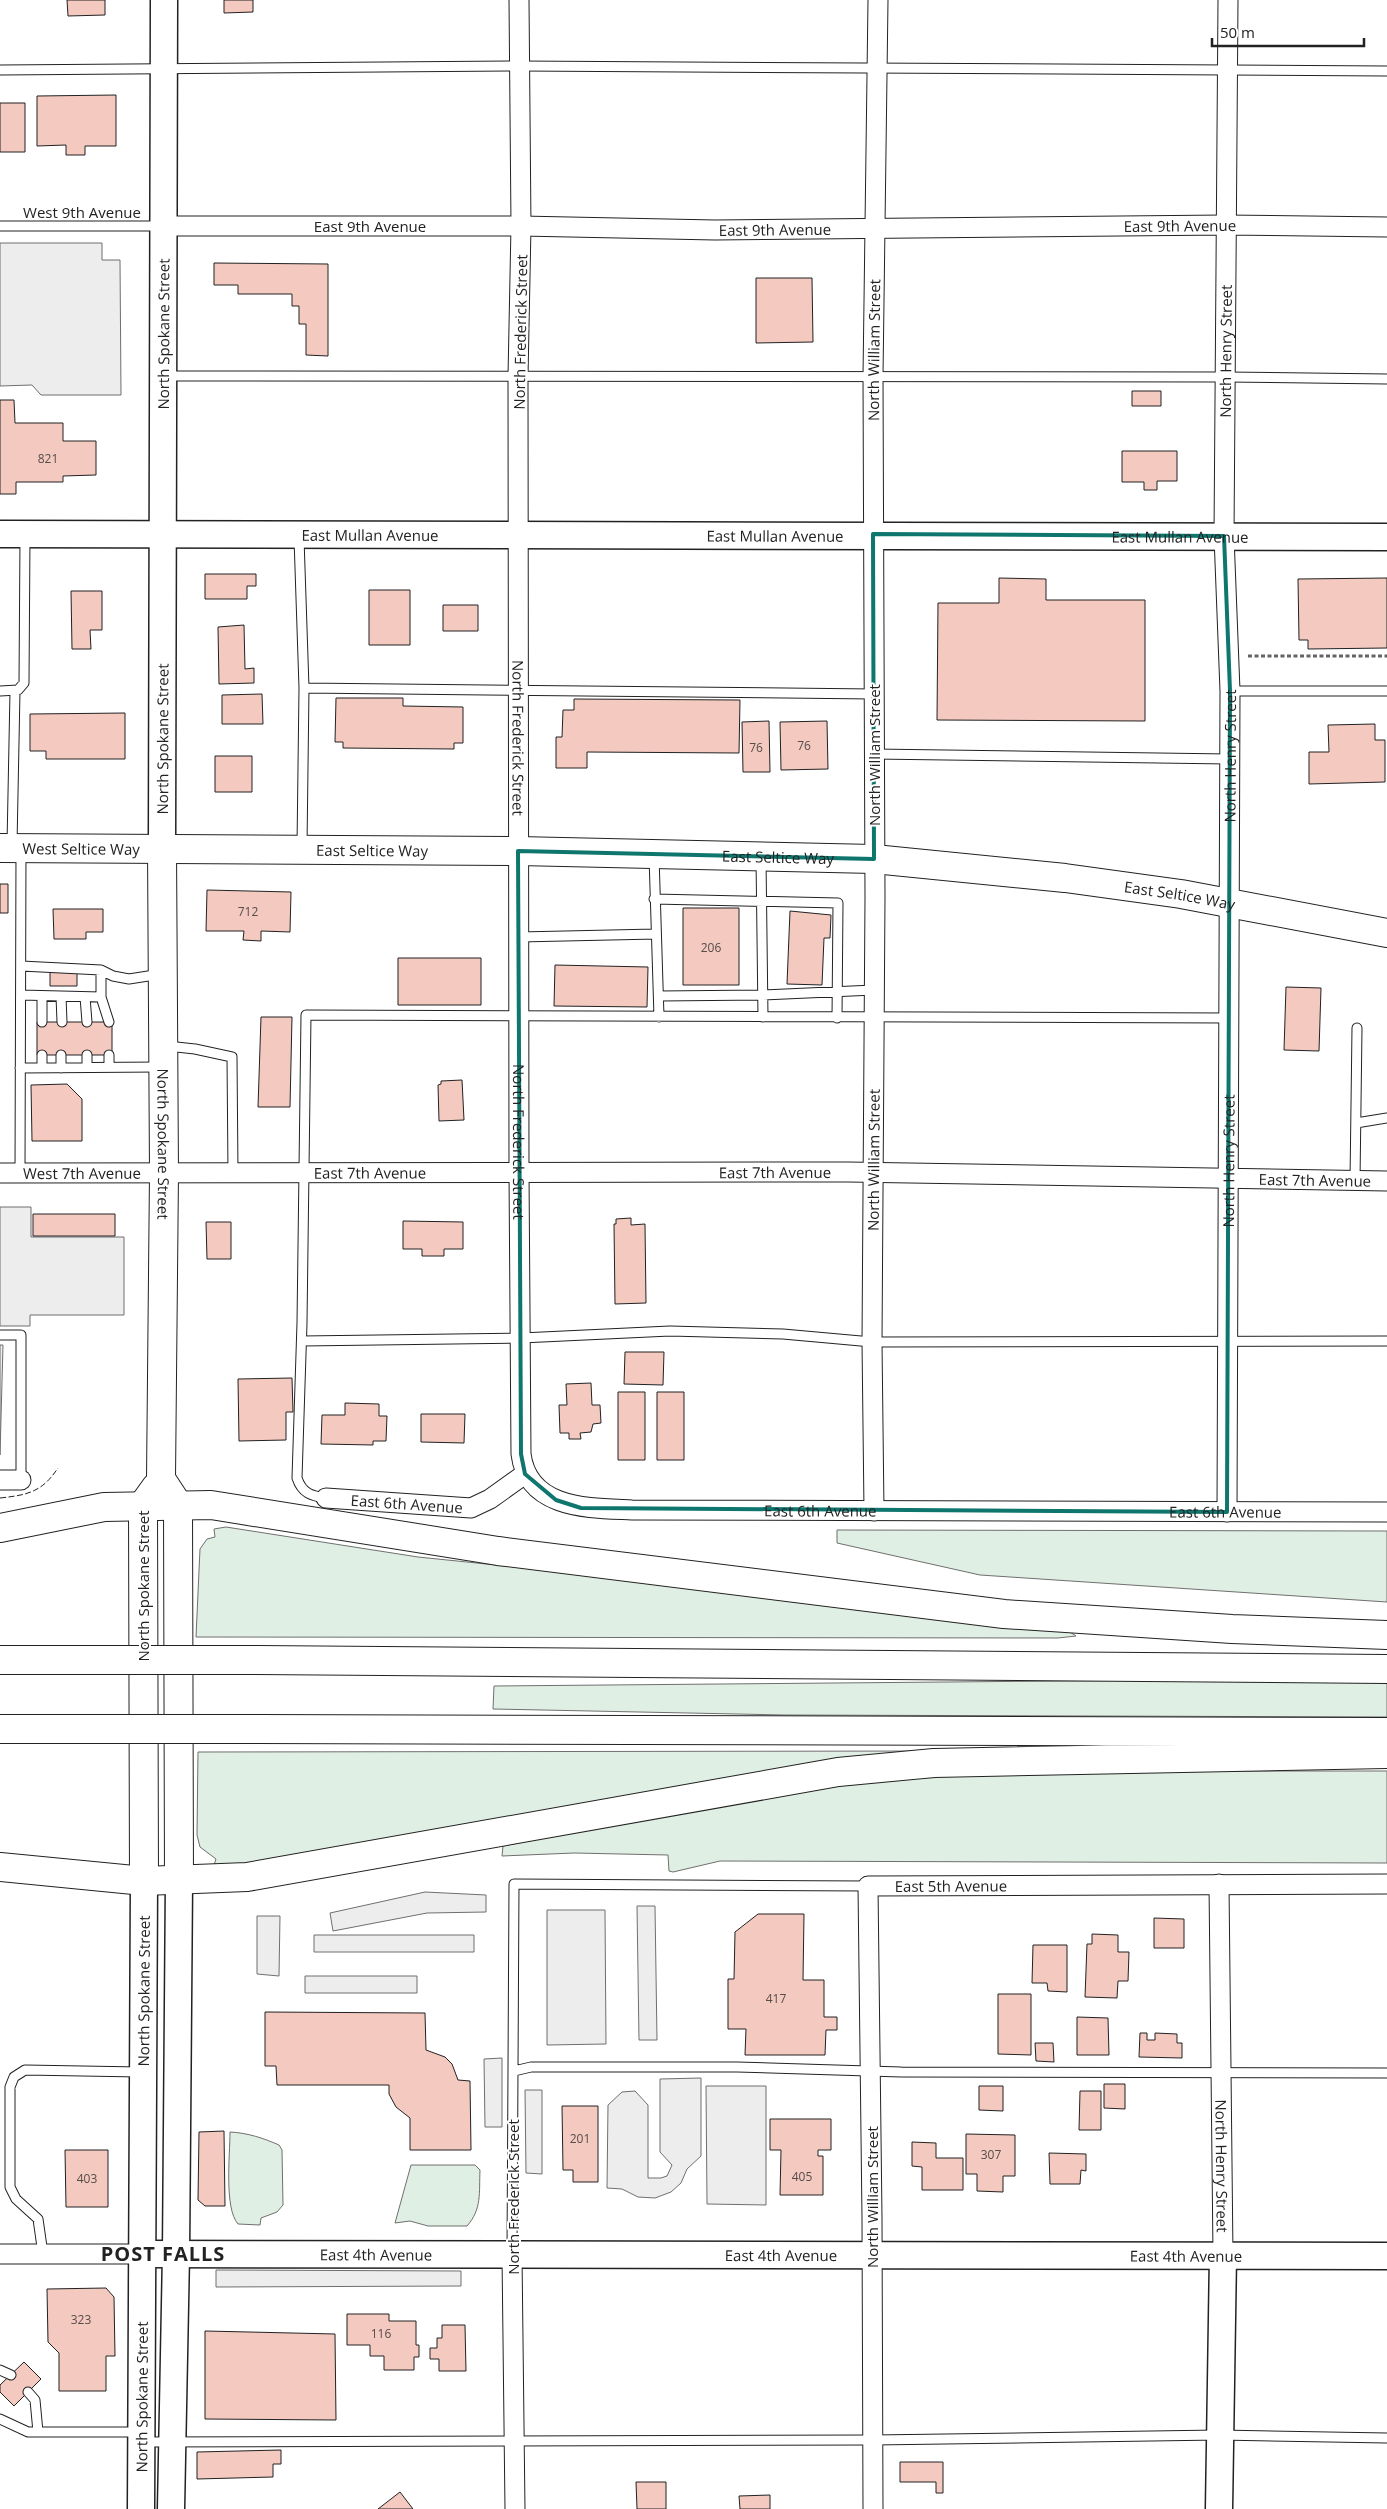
<svg xmlns="http://www.w3.org/2000/svg" width="1387" height="2509" font-family="'Open Sans',sans-serif">
  <style>
    .green { fill: #e0efe3; stroke: #6f6f6f }
    .parking { fill: #ededed; stroke: #6f6f6f }
    .building { fill: #f3c9c0; stroke: #222 }
    .lines { fill: none; stroke-linecap: round; stroke-linejoin: round }
    .lane-casing { stroke: #222; stroke-width: 11 }
    .street-casing { stroke: #222; stroke-width: 21 }
    .secondary-casing { stroke: #222; stroke-width: 29 }
    .primary-casing { stroke: #222; stroke-width: 30 }
    .highway-casing { stroke: #222; stroke-width: 30 }
    .path { stroke: #646464; stroke-width: 3; stroke-dasharray: 4 2.5; stroke-linecap: butt }
    .lane { stroke: #fff; stroke-width: 9 }
    .street { stroke: #fff; stroke-width: 19 }
    .secondary { stroke: #fff; stroke-width: 26 }
    .primary { stroke: #fff; stroke-width: 28 }
    .highway { stroke: #fff; stroke-width: 28 }
    .highway-bridge-casing { stroke: #222; stroke-width: 30; stroke-linecap: butt }
    .highway-bridge { stroke: #fff; stroke-width: 28 }
    .fence { stroke: #222; stroke-width: 1; stroke-dasharray: 6 2.5; stroke-linecap: butt }
    .marked { fill: none; stroke: #0f766e; stroke-width: 4; stroke-linejoin: round }
    .labels { text-anchor: middle; dominant-baseline: central; stroke-width: 4; stroke-linejoin: round; paint-order: stroke }
    .number-label { font-size: 12px; fill: #564c4a }
    .street-label { font-size: 15px; fill: #222; stroke: #fff }
    .district-label { font-size: 20px; font-weight: bold; letter-spacing: 1px; fill: #222; stroke: #fff }
  </style>
  <rect width="100%" height="100%" fill="#fff"/>
  <path class="green" d="M 226,1527 L 418,1557 L 633,1579 L 951,1620 L 1070,1632 L 1076,1636 L 1058,1638 L 196,1637 L 200,1549 L 207,1539 L 215,1537 L 214,1529 Z
    M 837,1530 L 1387,1531 L 1387,1602 L 980,1575 L 837,1543 Z
    M 1175,1680 L 1387,1681 L 1387,1717 L 785,1715 L 493,1709 L 494,1686 Z
    M 934,1751 L 340,1851 L 213,1868 L 216,1859 L 200,1847 L 197,1835 L 198,1752 Z
    M 969,1771 L 1387,1771 L 1387,1863 L 720,1861 L 673,1872 L 669,1871 L 668,1855 L 574,1853 L 502,1856 L 503,1846 L 735,1801 L 867,1779 Z
    M 230,2132 C 248,2133 263,2138 279,2145 L 282,2150 L 283,2205 L 277,2212 L 261,2218 L 260,2225 L 238,2224 C 224,2208 230,2155 230,2132 Z
    M 411,2165 L 475,2165 L 480,2170 C 479,2193 482,2209 467,2226 L 428,2226 L 410,2221 L 395,2223 Z"/>
  <path class="parking" d="M 0,243 L 102,243 L 102,260 L 120,260 L 121,395 L 41,395 L 32,385 L 0,386 Z
    M 0,1207 L 31,1207 L 31,1237 L 124,1237 L 124,1315 L 30,1315 L 30,1326 L 0,1326 Z
    M 0,1345 L 3,1345 L 0,1455 Z
    M 425,1892 L 486,1895 L 486,1912 L 427,1913 L 333,1931 L 330,1913 Z
    M 637,1906 L 655,1906 L 657,2040 L 639,2040 Z
    M 547,1910 L 605,1910 L 606,2044 L 547,2045 Z
    M 257,1916 L 280,1916 L 279,1976 L 257,1974 Z
    M 314,1935 L 474,1935 L 474,1952 L 314,1952 Z
    M 305,1976 L 417,1976 L 417,1993 L 305,1993 Z
    M 502,2058 L 502,2127 L 485,2127 L 484,2059 Z
    M 701,2078 L 701,2156 L 687,2169 L 681,2183 L 671,2192 L 655,2198 L 638,2197 L 622,2189 L 607,2188 L 608,2105 L 622,2092 L 635,2091 L 648,2105 L 648,2178 L 661,2178 L 667,2176 L 672,2165 L 660,2152 L 660,2079 Z
    M 706,2086 L 766,2086 L 766,2205 L 707,2204 Z
    M 525,2090 L 542,2090 L 542,2174 L 526,2173 Z
    M 216,2270 L 461,2271 L 461,2286 L 216,2287 Z"/>
  <path class="building" d="M 67,0 L 105,0 L 105,15 L 68,16 Z
    M 224,0 L 253,0 L 253,12 L 224,13 Z
    M 116,95 L 116,146 L 85,146 L 85,155 L 66,155 L 66,145 L 37,146 L 37,96 Z
    M 0,103 L 25,103 L 25,152 L 0,152 Z
    M 214,263 L 328,264 L 328,356 L 306,355 L 306,324 L 299,324 L 299,306 L 292,306 L 292,294 L 238,294 L 238,285 L 214,285 Z
    M 756,278 L 812,278 L 813,342 L 756,343 Z
    M 1132,391 L 1161,391 L 1161,406 L 1132,406 Z
    M 0,400 L 14,400 L 15,423 L 63,423 L 63,441 L 96,441 L 96,475 L 63,476 L 63,482 L 16,482 L 16,494 L 0,494 Z
    M 1122,451 L 1177,451 L 1177,481 L 1157,481 L 1157,490 L 1144,490 L 1144,482 L 1122,482 Z
    M 205,574 L 256,574 L 256,586 L 247,586 L 247,599 L 205,599 Z
    M 999,578 L 1046,579 L 1046,600 L 1145,600 L 1145,721 L 937,720 L 938,603 L 999,603 Z
    M 1387,578 L 1387,648 L 1308,649 L 1308,640 L 1299,640 L 1298,579 Z
    M 369,590 L 410,590 L 410,645 L 369,645 Z
    M 71,591 L 102,591 L 102,630 L 90,630 L 91,649 L 72,649 Z
    M 443,605 L 478,605 L 478,631 L 443,631 Z
    M 244,625 L 245,669 L 254,668 L 254,683 L 219,684 L 218,627 Z
    M 262,694 L 263,724 L 222,724 L 222,695 Z
    M 336,698 L 403,698 L 403,706 L 463,707 L 463,743 L 454,743 L 454,749 L 343,748 L 343,742 L 335,742 Z
    M 574,699 L 740,700 L 739,753 L 587,752 L 587,768 L 556,768 L 556,737 L 562,737 L 563,710 L 574,710 Z
    M 125,713 L 125,759 L 46,759 L 46,751 L 30,751 L 30,714 Z
    M 769,721 L 770,772 L 743,772 L 742,722 Z
    M 827,721 L 828,769 L 781,770 L 780,722 Z
    M 1375,724 L 1375,740 L 1385,740 L 1385,782 L 1309,784 L 1309,752 L 1329,752 L 1328,725 Z
    M 215,756 L 252,756 L 252,792 L 215,792 Z
    M 0,884 L 8,884 L 8,913 L 0,913 Z
    M 207,890 L 291,892 L 290,932 L 261,931 L 261,941 L 243,940 L 244,931 L 206,931 Z
    M 683,908 L 739,908 L 739,985 L 683,985 Z
    M 53,909 L 103,909 L 103,932 L 86,932 L 86,939 L 54,939 Z
    M 790,911 L 831,915 L 830,938 L 824,938 L 822,985 L 787,984 Z
    M 398,958 L 481,958 L 481,1005 L 398,1005 Z
    M 555,965 L 648,967 L 647,1007 L 554,1006 Z
    M 50,970 L 77,970 L 77,986 L 50,986 Z
    M 1286,987 L 1321,988 L 1319,1051 L 1284,1050 Z
    M 261,1017 L 292,1017 L 290,1107 L 258,1107 Z
    M 37,1022 L 112,1022 L 112,1055 L 37,1055 Z
    M 462,1080 L 464,1120 L 439,1121 L 438,1085 L 441,1084 L 441,1081 Z
    M 67,1084 L 82,1099 L 82,1141 L 32,1141 L 31,1085 Z
    M 33,1214 L 115,1214 L 115,1236 L 33,1236 Z
    M 631,1218 L 631,1225 L 645,1224 L 646,1303 L 615,1304 L 614,1224 L 616,1224 L 616,1219 Z
    M 403,1221 L 463,1222 L 463,1249 L 444,1249 L 444,1256 L 422,1256 L 422,1249 L 403,1249 Z
    M 206,1222 L 231,1222 L 231,1259 L 207,1259 Z
    M 625,1352 L 664,1352 L 663,1385 L 624,1384 Z
    M 292,1378 L 293,1412 L 286,1412 L 286,1440 L 239,1441 L 238,1379 Z
    M 591,1383 L 592,1405 L 600,1405 L 601,1423 L 593,1424 L 591,1432 L 580,1433 L 581,1439 L 569,1439 L 569,1433 L 560,1433 L 559,1405 L 567,1405 L 566,1384 Z
    M 618,1392 L 645,1392 L 645,1460 L 618,1460 Z
    M 657,1392 L 684,1392 L 684,1460 L 657,1460 Z
    M 345,1403 L 379,1404 L 379,1416 L 387,1416 L 386,1441 L 373,1441 L 373,1445 L 321,1444 L 322,1415 L 345,1415 Z
    M 421,1414 L 465,1414 L 464,1443 L 421,1442 Z
    M 758,1914 L 804,1914 L 803,1980 L 824,1980 L 824,2017 L 837,2017 L 837,2030 L 826,2030 L 825,2055 L 745,2055 L 746,2029 L 728,2029 L 728,1979 L 734,1979 L 735,1932 Z
    M 1154,1918 L 1184,1919 L 1184,1948 L 1154,1948 Z
    M 1092,1934 L 1118,1935 L 1118,1952 L 1129,1952 L 1128,1981 L 1118,1981 L 1117,1998 L 1085,1997 L 1087,1944 L 1092,1944 Z
    M 1033,1945 L 1067,1945 L 1067,1992 L 1048,1991 L 1047,1983 L 1032,1983 Z
    M 998,1994 L 1031,1994 L 1031,2055 L 998,2054 Z
    M 265,2012 L 425,2013 L 426,2050 L 445,2057 L 452,2064 L 458,2080 L 470,2081 L 471,2150 L 410,2150 L 410,2118 L 396,2107 L 389,2094 L 389,2085 L 277,2085 L 276,2066 L 265,2066 Z
    M 1077,2017 L 1108,2018 L 1109,2055 L 1077,2055 Z
    M 1140,2033 L 1147,2033 L 1147,2040 L 1155,2040 L 1155,2033 L 1177,2034 L 1177,2043 L 1182,2043 L 1182,2058 L 1139,2057 Z
    M 1035,2043 L 1053,2043 L 1054,2062 L 1036,2061 Z
    M 1104,2084 L 1125,2084 L 1125,2109 L 1104,2108 Z
    M 979,2086 L 1003,2086 L 1003,2111 L 979,2110 Z
    M 1080,2091 L 1101,2091 L 1101,2130 L 1079,2130 Z
    M 562,2106 L 598,2106 L 598,2182 L 573,2182 L 573,2170 L 563,2170 Z
    M 770,2119 L 831,2119 L 831,2150 L 818,2150 L 818,2156 L 823,2156 L 823,2195 L 780,2195 L 781,2150 L 770,2150 Z
    M 224,2131 L 225,2206 L 205,2206 L 198,2200 L 199,2132 Z
    M 966,2134 L 1015,2135 L 1015,2176 L 1003,2176 L 1003,2192 L 977,2191 L 977,2174 L 966,2174 Z
    M 912,2142 L 936,2143 L 936,2158 L 963,2158 L 963,2190 L 922,2190 L 922,2167 L 912,2166 Z
    M 65,2150 L 108,2150 L 108,2207 L 66,2207 Z
    M 1049,2153 L 1086,2154 L 1086,2171 L 1081,2170 L 1080,2184 L 1050,2184 Z
    M 106,2288 L 114,2297 L 115,2356 L 106,2356 L 106,2391 L 59,2391 L 59,2353 L 48,2342 L 47,2289 Z
    M 347,2314 L 389,2314 L 389,2321 L 416,2321 L 416,2345 L 419,2345 L 419,2357 L 414,2357 L 414,2370 L 384,2370 L 384,2356 L 370,2356 L 370,2345 L 347,2345 Z
    M 442,2325 L 465,2325 L 466,2371 L 439,2371 L 439,2359 L 430,2359 L 430,2348 L 437,2348 L 437,2338 L 442,2338 Z
    M 205,2331 L 335,2334 L 336,2420 L 205,2419 Z
    M 24,2362 L 41,2379 L 14,2406 L 0,2392 L 0,2385 Z
    M 281,2450 L 281,2464 L 273,2464 L 273,2477 L 197,2479 L 197,2452 Z
    M 900,2462 L 943,2462 L 943,2493 L 936,2493 L 936,2482 L 900,2482 Z
    M 636,2482 L 666,2482 L 666,2509 L 637,2509 Z
    M 400,2492 L 413,2509 L 378,2509 Z
    M 770,2495 L 770,2509 L 740,2509 L 739,2496 Z"/>
  <g class="lines">
    <g class="lane-casing">
      <path id="lane" d="M 0,70 L 519,66 L 1387,71
        M 0,226 L 161,226
        M 165,376 L 1225,377 L 1387,379
        M 299,538 L 304,688 L 302,847
        M 304,688 L 874,694
        M 0,691 L 18,690 L 24,683 L 25,536
        M 1230,691 L 1387,691
        M 874,754 L 1229,759
        M 12,845 L 15,691
        M 654,856 L 659,1017
        M 761,858 L 763,1017
        M 654,899 L 838,903 L 837,1018
        M 519,937 L 656,934
        M 21,966 L 101,970 L 113,976 L 129,979 L 161,974
        M 21,995 L 101,997 L 101,970
        M 42,996 L 42,1022
        M 61,996 L 62,1022
        M 659,996 L 763,995 L 874,990
        M 85,997 L 87,1022
        M 101,997 L 109,1022
        M 167,1046 L 195,1049 L 232,1057 L 233,1173
        M 109,1055 L 109,1067
        M 87,1067 L 87,1055
        M 20,1068 L 160,1067
        M 42,1068 L 42,1055
        M 61,1068 L 61,1055
        M 1356,1123 L 1387,1118
        M 20,1173 L 21,851
        M 1355,1181 L 1357,1028
        M 0,1335 L 21,1335 L 21,1480
        M 302,1341 L 521,1338 L 670,1331 L 783,1334 L 872,1342 L 1387,1341
        M 326,1498 C 311,1496 302,1493 297,1478 L 302,1323 L 306,1015 L 1229,1018
        M 514,2071 L 531,2067 L 737,2067 L 901,2072 L 1387,2073
        M 512,2252 L 514,1884 L 868,1886
        M 43,2254 L 38,2219 L 16,2199 L 10,2187 L 10,2087 L 14,2077 L 25,2070 L 140,2072
        M 0,2370 L 11,2375
        M 28,2392 L 35,2400 L 38,2432
        M 0,2419 L 28,2432 L 140,2432
        M 142,2442 L 873,2440 L 1219,2435 L 1387,2438"/>
    </g>
    <g class="street-casing">
      <g id="street">
        <path id="s1" d="M 519,0 L 521,226 L 518,377 L 519,1172 L 521,1454 C 528,1510 590,1508 632,1510 L 1387,1512"/>
        <path id="s2" d="M 164,226 L 521,226 L 715,230 L 1225,225 L 1387,227"/>
        <path id="s3" d="M 0,1173 L 848,1172 L 1387,1181"/>
        <path d="M 0,1480 L 21,1480"/>
        <path id="s4" d="M 326,1498 L 471,1508 L 490,1499 L 525,1474"/>
        <path id="s5" d="M 874,1511 L 872,1342 L 875,897 L 873,377 L 878,0"/>
        <path id="s6" d="M 1227,1512 L 1230,691 L 1224,536 L 1228,0"/>
        <path id="s7" d="M 1219,1884 L 1223,2255"/>
        <path d="M 0,2254 L 141,2254"/>
        <path d="M 512,2255 L 515,2509"/>
        <path id="s8" d="M 873,2509 L 872,2218 L 868,1886 L 1387,1884"/>
      </g>
    </g>
    <g class="secondary-casing">
      <g id="secondary">
        <path id="s9" d="M 0,534 L 1387,537"/>
        <path id="s10" d="M 162,848 L 164,0"/>
        <path id="s11" d="M 141,2254 L 1387,2256"/>
        <path id="s12" d="M 141,2509 L 144,1881"/>
        <path d="M 171,2509 L 176,2254 L 179,1881"/>
        <path d="M 1219,2509 L 1223,2255"/>
      </g>
    </g>
    <g class="primary-casing">
      <g id="primary">
        <path id="s13" d="M 0,848 L 518,851 L 874,859 L 1065,878 L 1181,894 L 1387,933"/>
        <path id="s14" d="M 162,848 L 164,1173 L 161,1479 L 178,1505 L 179,1881"/>
        <path d="M 144,1881 L 143,1505 L 156,1487"/>
      </g>
    </g>
    <g class="highway-casing">
      <path id="highway" d="M 0,1528 L 104,1507 L 211,1505 L 498,1551 L 1004,1614 L 1232,1629 L 1387,1635
        M 0,1660 L 58,1660
        M 256,1660 L 1387,1669
        M 0,1729 L 58,1729
        M 256,1729 L 1387,1732
        M 0,1867 L 144,1881 L 247,1877 L 838,1772 L 934,1763 L 1387,1754"/>
    </g>
    <path class="path" d="M 1248,656 L 1387,656"/>
    <use href="#lane" class="lane"/>
    <use href="#street" class="street"/>
    <use href="#secondary" class="secondary"/>
    <use href="#primary" class="primary"/>
    <use href="#highway" class="highway"/>
    <g class="highway-bridge-casing">
      <path id="highway-bridge" d="M 58,1660 L 256,1660
        M 58,1729 L 256,1729"/>
    </g>
    <use href="#highway-bridge" class="highway-bridge"/>
    <path class="fence" d="M 0,1498 C 28,1495 42,1492 58,1468"/>
  </g>
  <path class="marked" d="M 873,534 L 1224,536 L 1230,691 L 1227,1512 L 581,1508 L 556,1500 L 525,1474 L 521,1454 L 518,851 L 874,859 Z"/>
  <g class="labels">
    <g class="number-label">
      <text x="48" y="458">821</text>
      <text x="804" y="745">76</text>
      <text x="756" y="747">76</text>
      <text x="248" y="911">712</text>
      <text x="711" y="947">206</text>
      <text x="776" y="1998">417</text>
      <text x="580" y="2138">201</text>
      <text x="991" y="2154">307</text>
      <text x="802" y="2176">405</text>
      <text x="87" y="2178">403</text>
      <text x="81" y="2319">323</text>
      <text x="381" y="2333">116</text>
    </g>
    <g class="street-label">
      <text x="82" y="212">West 9th Avenue</text>
      <text stroke="none"><textPath href="#s2" startOffset="206">East 9th Avenue</textPath></text>
      <text stroke="none"><textPath href="#s2" startOffset="1016">East 9th Avenue</textPath></text>
      <text stroke="none"><textPath href="#s2" startOffset="611">East 9th Avenue</textPath></text>
      <text transform="translate(520 332) rotate(-89)">North Frederick Street</text>
      <text stroke="none"><textPath href="#s10" startOffset="514">North Spokane Street</textPath></text>
      <text stroke="none"><textPath href="#s5" startOffset="1161">North William Street</textPath></text>
      <text stroke="none"><textPath href="#s6" startOffset="1161">North Henry Street</textPath></text>
      <text stroke="none"><textPath href="#s9" startOffset="370">East Mullan Avenue</textPath></text>
      <text stroke="none"><textPath href="#s9" startOffset="775">East Mullan Avenue</textPath></text>
      <text stroke="none"><textPath href="#s9" startOffset="1180">East Mullan Avenue</textPath></text>
      <text stroke="none"><textPath href="#s1" startOffset="738">North Frederick Street</textPath></text>
      <text stroke="none"><textPath href="#s10" startOffset="109">North Spokane Street</textPath></text>
      <text transform="translate(874 755) rotate(-90)">North William Street</text>
      <text stroke="none"><textPath href="#s6" startOffset="756">North Henry Street</textPath></text>
      <text stroke="none"><textPath href="#s13" startOffset="81">West Seltice Way</textPath></text>
      <text stroke="none"><textPath href="#s13" startOffset="372">East Seltice Way</textPath></text>
      <text stroke="none"><textPath href="#s13" startOffset="778">East Seltice Way</textPath></text>
      <text stroke="none"><textPath href="#s13" startOffset="1182">East Seltice Way</textPath></text>
      <text stroke="none"><textPath href="#s1" startOffset="1142">North Frederick Street</textPath></text>
      <text stroke="none"><textPath href="#s14" startOffset="296">North Spokane Street</textPath></text>
      <text stroke="none"><textPath href="#s5" startOffset="351">North William Street</textPath></text>
      <text stroke="none"><textPath href="#s6" startOffset="351">North Henry Street</textPath></text>
      <text stroke="none"><textPath href="#s3" startOffset="775">East 7th Avenue</textPath></text>
      <text stroke="none"><textPath href="#s3" startOffset="82">West 7th Avenue</textPath></text>
      <text stroke="none"><textPath href="#s3" startOffset="370">East 7th Avenue</textPath></text>
      <text stroke="none"><textPath href="#s3" startOffset="1315">East 7th Avenue</textPath></text>
      <text stroke="none"><textPath href="#s4" startOffset="81">East 6th Avenue</textPath></text>
      <text stroke="none"><textPath href="#s1" startOffset="1780">East 6th Avenue</textPath></text>
      <text stroke="none"><textPath href="#s1" startOffset="2185">East 6th Avenue</textPath></text>
      <text transform="translate(143 1586) rotate(-90)">North Spokane Street</text>
      <text stroke="none"><textPath href="#s8" startOffset="706">East 5th Avenue</textPath></text>
      <text stroke="none"><textPath href="#s12" startOffset="518">North Spokane Street</textPath></text>
      <text stroke="none"><textPath href="#s7" startOffset="282">North Henry Street</textPath></text>
      <text transform="translate(513 2197) rotate(-90)">North Frederick Street</text>
      <text transform="translate(872 2197) rotate(-90)">North William Street</text>
      <text stroke="none"><textPath href="#s11" startOffset="235">East 4th Avenue</textPath></text>
      <text stroke="none"><textPath href="#s11" startOffset="640">East 4th Avenue</textPath></text>
      <text stroke="none"><textPath href="#s11" startOffset="1045">East 4th Avenue</textPath></text>
      <text stroke="none"><textPath href="#s12" startOffset="112">North Spokane Street</textPath></text>
    </g>
    <g class="district-label">
      <text x="163" y="2253">POST FALLS</text>
    </g>
  </g>
  <path d="M1212 38v8h152v-8" fill="none" stroke="#222222" stroke-width="2.5"/>
  <text x="1220" y="38" font-size="15" fill="#222222" stroke="#ffffff" stroke-width="4" paint-order="stroke">50 m</text>
</svg>
